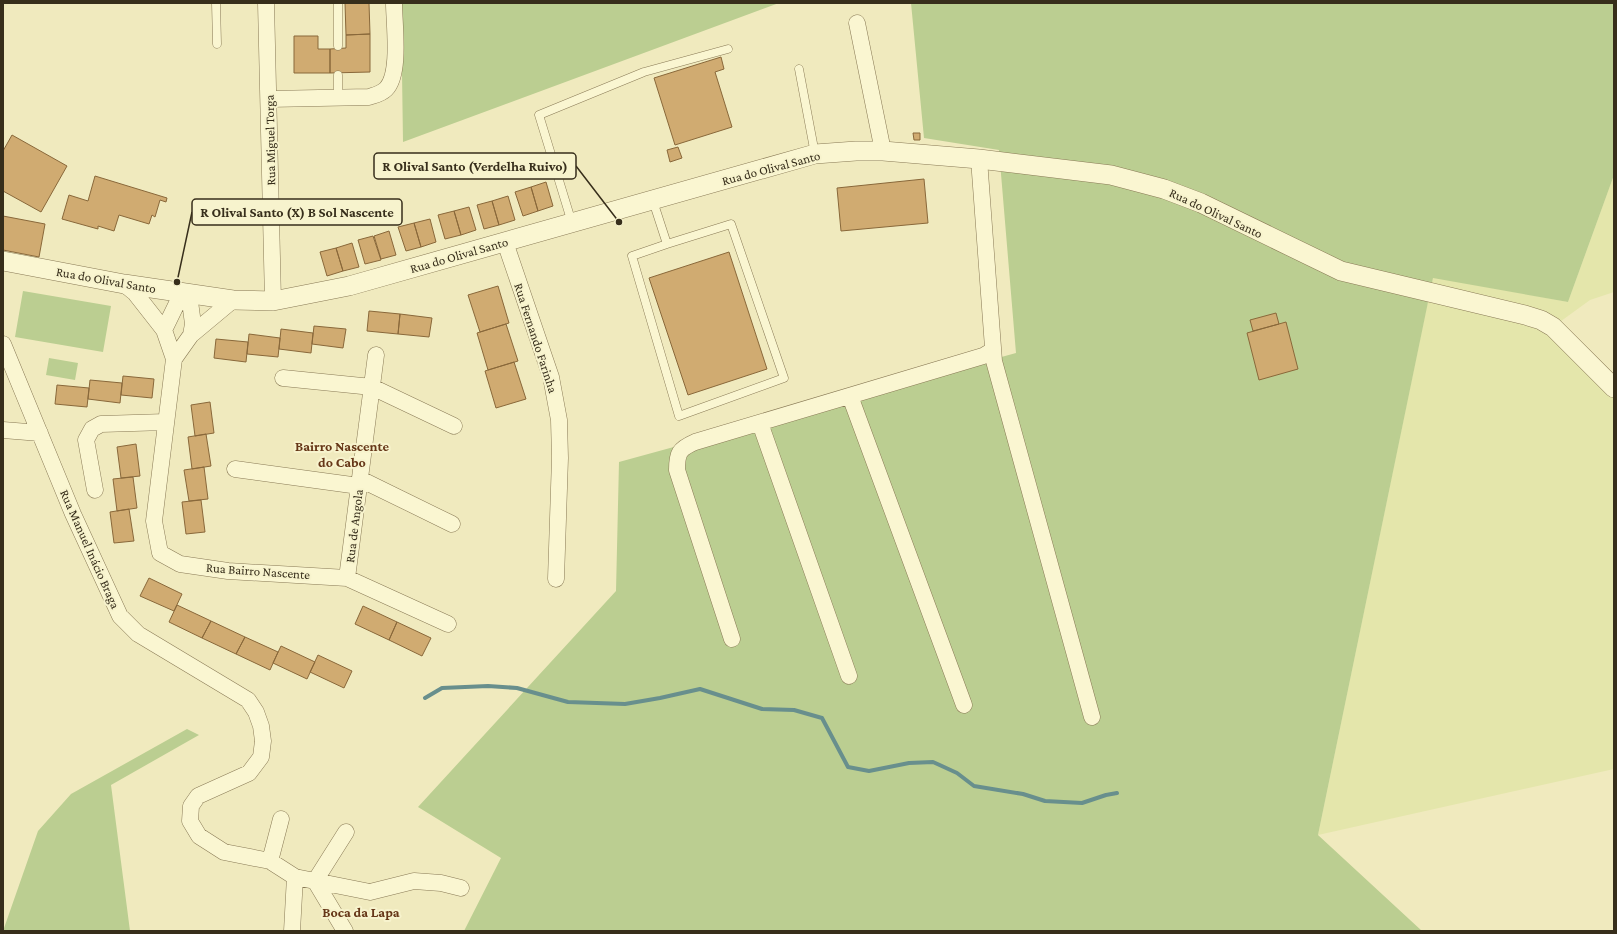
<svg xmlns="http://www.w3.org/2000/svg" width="1617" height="934" font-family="'Crimson Pro',serif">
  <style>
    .farmland { fill: #e4e6ab }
    .green { fill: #bbce91 }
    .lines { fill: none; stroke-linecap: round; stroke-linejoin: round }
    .stream { stroke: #688f8d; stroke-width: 4 }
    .building { fill: #d0ab71; stroke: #89683a }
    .service-casing { stroke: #897a56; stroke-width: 9 }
    .minor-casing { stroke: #897a56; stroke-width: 17 }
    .tertiary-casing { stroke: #897a56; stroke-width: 20 }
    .service { stroke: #faf6d1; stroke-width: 8 }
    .minor { stroke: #faf6d1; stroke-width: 16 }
    .tertiary { stroke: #faf6d1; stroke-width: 19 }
    .labels { text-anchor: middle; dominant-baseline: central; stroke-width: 4; stroke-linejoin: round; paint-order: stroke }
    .street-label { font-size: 13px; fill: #372e1b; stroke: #f7f3cd }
    .neighbourhood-label { font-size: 14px; font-weight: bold; fill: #663718; stroke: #f7f3cd }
    .leader { fill: none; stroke: #372e1b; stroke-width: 1.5 }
    .callout-dot { fill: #372e1b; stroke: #f7f3cd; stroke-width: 1.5 }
    .callout { fill: #f7f3cd; stroke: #372e1b; stroke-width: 1.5 }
    .callout-label { font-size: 14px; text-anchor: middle; font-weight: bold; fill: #372e1b }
  </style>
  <rect width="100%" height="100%" fill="#f0eabe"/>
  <path class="farmland" d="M 1614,175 L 1614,292 L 1590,300 L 1546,332 L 1614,396 L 1614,769 L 1318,835 L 1433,277 L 1568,302 Z"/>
  <path class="green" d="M 401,3 L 779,3 L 403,142 Z
    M 911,3 L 1614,3 L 1614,175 L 1568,302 L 1433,278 L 1318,835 L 1422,931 L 464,931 L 501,858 L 418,807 L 616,591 L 619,462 L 1016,353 L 999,150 L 924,138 Z
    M 23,291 L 111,306 L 103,352 L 15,337 Z
    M 49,358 L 78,363 L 75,380 L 46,375 Z
    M 187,729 L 199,735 L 111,785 L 130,931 L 3,931 L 38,831 L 71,794 Z"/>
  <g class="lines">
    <path class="stream" d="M 425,698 L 442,688 L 488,686 L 517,688 L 568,702 L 625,704 L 660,698 L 700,689 L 762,709 L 794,710 L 822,718 L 848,767 L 869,771 L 909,763 L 933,762 L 957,773 L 974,786 L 1023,794 L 1045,801 L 1082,803 L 1106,795 L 1117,793"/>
  </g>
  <path class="building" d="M 345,3 L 369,3 L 370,34 L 346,35 Z
    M 370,34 L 370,72 L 330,73 L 330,49 L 346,48 L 346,35 Z
    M 294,36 L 318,36 L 318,49 L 330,49 L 330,73 L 294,73 Z
    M 721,57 L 724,69 L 715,72 L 732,127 L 675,145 L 654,78 Z
    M 913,133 L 920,133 L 920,140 L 914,140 Z
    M 12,135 L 67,166 L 41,212 L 3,191 L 3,151 Z
    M 678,147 L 682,158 L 670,162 L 667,150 Z
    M 95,176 L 167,198 L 166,202 L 160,200 L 155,217 L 152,215 L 149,224 L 119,215 L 114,231 L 98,226 L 98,229 L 62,219 L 69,195 L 88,201 Z
    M 924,179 L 928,223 L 841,231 L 837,188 Z
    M 546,182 L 553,206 L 538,211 L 531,187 Z
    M 531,187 L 538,211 L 523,216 L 515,192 Z
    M 508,196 L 515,220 L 499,225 L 492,201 Z
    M 492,201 L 499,225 L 484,229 L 477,205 Z
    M 469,207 L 476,230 L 461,235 L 454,211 Z
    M 454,211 L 461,235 L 445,239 L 438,215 Z
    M 3,216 L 45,224 L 39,257 L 3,250 Z
    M 430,219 L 436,242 L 421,247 L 414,223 Z
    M 414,223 L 421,247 L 406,251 L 398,227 Z
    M 389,231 L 396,255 L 381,259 L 374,236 Z
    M 373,236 L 381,260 L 365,264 L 358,240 Z
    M 352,243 L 359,267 L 343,271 L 336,248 Z
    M 336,248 L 343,271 L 327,276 L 320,252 Z
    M 729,252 L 767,369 L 688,395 L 649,278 Z
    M 498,286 L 509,323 L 480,332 L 468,295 Z
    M 369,311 L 400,314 L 398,334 L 367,331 Z
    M 1276,313 L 1279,324 L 1253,331 L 1250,320 Z
    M 400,314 L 432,318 L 429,337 L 398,334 Z
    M 1286,322 L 1298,369 L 1259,380 L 1247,333 Z
    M 506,324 L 518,361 L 488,370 L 477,333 Z
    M 314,326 L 346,329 L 343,348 L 312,344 Z
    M 281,329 L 313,333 L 311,353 L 279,349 Z
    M 249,334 L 280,338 L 278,357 L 247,354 Z
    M 216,339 L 248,342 L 246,362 L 214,358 Z
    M 514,362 L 526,399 L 496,408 L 485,371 Z
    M 123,376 L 154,379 L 152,398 L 121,395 Z
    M 90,380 L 122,383 L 120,403 L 88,399 Z
    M 57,385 L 89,388 L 87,407 L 55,404 Z
    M 210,402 L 214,433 L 195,436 L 191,405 Z
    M 206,434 L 211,466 L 192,469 L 188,437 Z
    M 136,444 L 140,476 L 121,478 L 117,447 Z
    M 204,467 L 208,499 L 189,501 L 184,470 Z
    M 133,477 L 137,508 L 117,511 L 113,479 Z
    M 201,500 L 205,532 L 186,534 L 182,502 Z
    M 129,509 L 134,541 L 114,543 L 110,512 Z
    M 149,578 L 182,594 L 174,611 L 140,596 Z
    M 177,605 L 211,621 L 202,638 L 169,622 Z
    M 363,606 L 397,622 L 389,640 L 355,624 Z
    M 211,621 L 245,637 L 236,654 L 202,638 Z
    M 397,622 L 431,638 L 422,656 L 389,640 Z
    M 245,637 L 278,652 L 270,670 L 236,654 Z
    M 281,646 L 315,662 L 307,679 L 273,663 Z
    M 318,655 L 352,671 L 344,688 L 310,672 Z"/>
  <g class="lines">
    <g class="service-casing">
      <path id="service" d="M 216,3 L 217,44
        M 338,3 L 338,46
        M 799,69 L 815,154
        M 338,75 L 338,98
        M 653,201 L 667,244 L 632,256 L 679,416 L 784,378 L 731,224 L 667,244
        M 572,223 L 539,115 L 644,72 L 728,49"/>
    </g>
    <g class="minor-casing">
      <path id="minor" d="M 266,3 L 273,301
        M 857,23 L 883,151
        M 269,99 L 369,97 C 375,95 381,94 386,89 C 401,74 394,24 394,3
        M 979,159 L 994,361 L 1092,717
        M 505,242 L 551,377 L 559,420 L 560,458 L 556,579
        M 124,284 L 135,293 L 164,330 L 174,359 L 154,521 L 160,553 L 180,564 L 228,571 L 347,578 L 448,624
        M 164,330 L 182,293
        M 191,335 L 233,300
        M 3,344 L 73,514 L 120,616 L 138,634 L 248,700 L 256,712 L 261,726 L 263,741 L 261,757 L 249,773 L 198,796 L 191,806 L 190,821 L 199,836 L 224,852 L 270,861 L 295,877 L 292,931
        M 174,359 L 191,335 L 193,324 L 189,294
        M 283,378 L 372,387 L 454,426
        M 850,396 L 964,705
        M 760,423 L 849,676
        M 3,430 L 40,433
        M 235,469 L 359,486
        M 360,479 L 452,524
        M 95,490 L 86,440 L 92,429 L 101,424 L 166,422
        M 347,578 L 376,355
        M 732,639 L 677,470 C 677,453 679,449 695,442 L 983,356 L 993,350
        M 270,861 L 281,819
        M 295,877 L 370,892 L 414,881 L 441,883 L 461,888
        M 315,881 L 345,931
        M 315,881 L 346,832"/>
    </g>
    <g class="tertiary-casing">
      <path id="tertiary" d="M 3,261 L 124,284 L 233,300 L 273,301 L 349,286 L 815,154 L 856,151 L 883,151 L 979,159 L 1111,175 L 1164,189 L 1201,203 L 1341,271 L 1525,315 L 1541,320 L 1553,327 L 1614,388"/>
    </g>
    <use href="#service" class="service"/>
    <use href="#minor" class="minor"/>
    <use href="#tertiary" class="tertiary"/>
  </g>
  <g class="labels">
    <g class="street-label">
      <text transform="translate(270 140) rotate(-91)">Rua Miguel Torga</text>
      <text transform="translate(771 168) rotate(-15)">Rua do Olival Santo</text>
      <text transform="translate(1216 213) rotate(25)">Rua do Olival Santo</text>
      <text transform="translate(459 255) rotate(-16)">Rua do Olival Santo</text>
      <text transform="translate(106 280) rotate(10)">Rua do Olival Santo</text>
      <text transform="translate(536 338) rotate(72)">Rua Fernando Farinha</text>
      <text transform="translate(354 526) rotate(-83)">Rua de Angola</text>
      <text transform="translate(90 549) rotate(66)">Rua Manuel Inácio Braga</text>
      <text transform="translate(258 571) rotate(4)">Rua Bairro Nascente</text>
    </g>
    <g class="neighbourhood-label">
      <text x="342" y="446">Bairro Nascente<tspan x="342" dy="16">do Cabo</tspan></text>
      <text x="361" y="912">Boca da Lapa</text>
    </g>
  </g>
  <path class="leader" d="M619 222L576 166M177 282L192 212"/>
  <g class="callout-dot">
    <circle cx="619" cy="222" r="4"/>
    <circle cx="177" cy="282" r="4"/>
  </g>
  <g class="callout">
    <rect x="374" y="153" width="202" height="26" rx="4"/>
    <rect x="192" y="199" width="210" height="26" rx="4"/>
  </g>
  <g class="callout-label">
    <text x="475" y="171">R Olival Santo (Verdelha Ruivo)</text>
    <text x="297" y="217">R Olival Santo (X) B Sol Nascente</text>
  </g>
  <rect width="1617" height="934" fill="none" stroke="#372e1b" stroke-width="8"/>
</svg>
